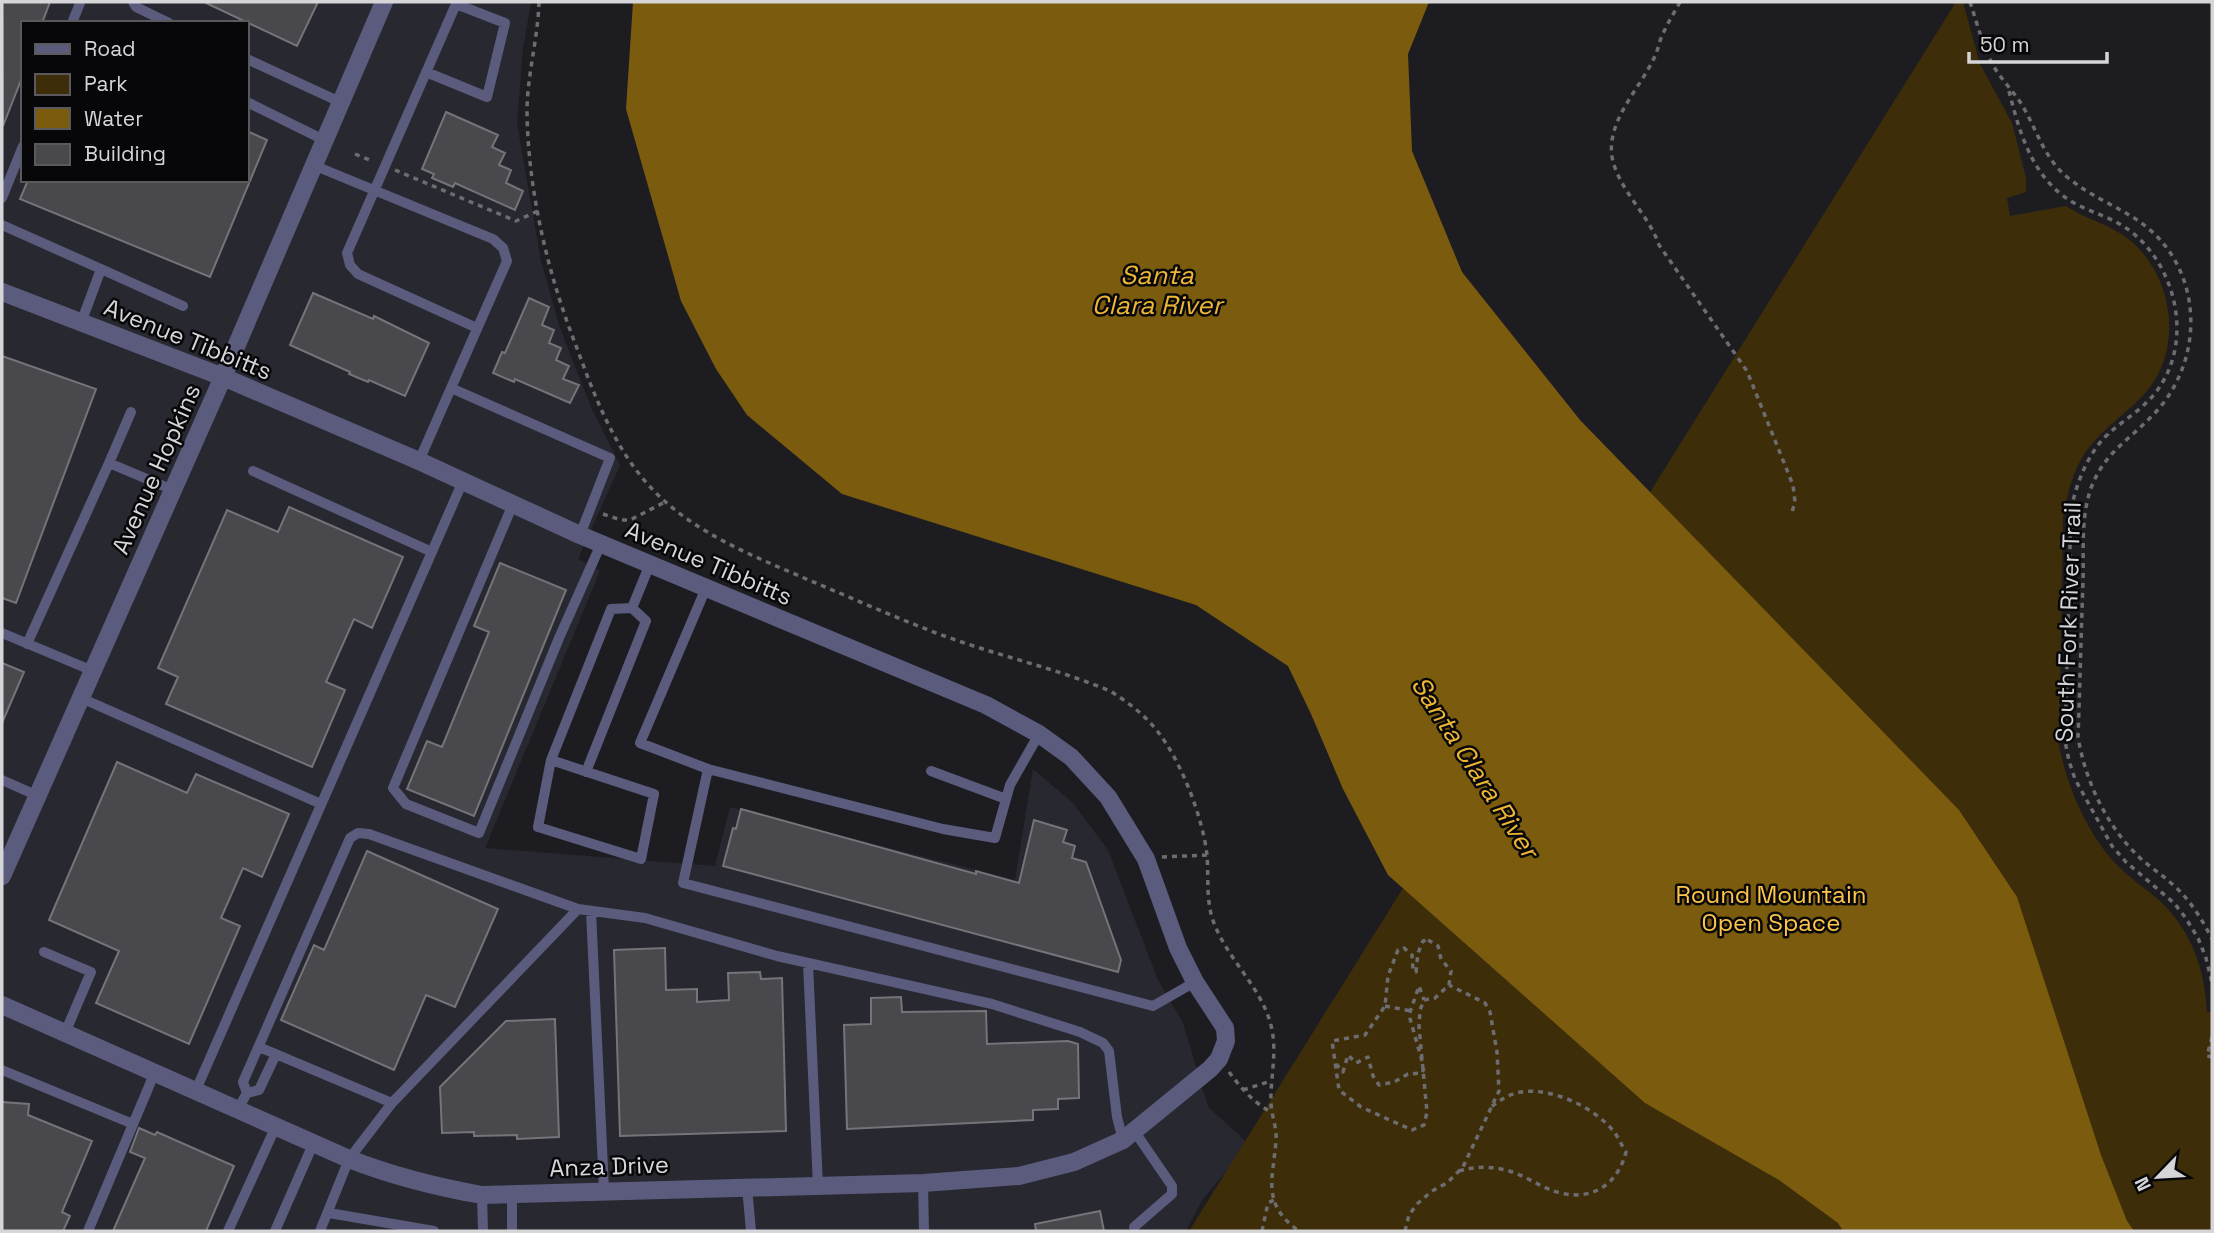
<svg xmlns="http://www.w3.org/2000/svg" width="2214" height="1233" font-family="'Space Grotesk',sans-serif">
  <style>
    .built { fill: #272830; fill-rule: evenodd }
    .green { fill: #3e2d09 }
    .water { fill: #7b5b0e }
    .building { fill: #48484d; stroke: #747479; stroke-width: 2 }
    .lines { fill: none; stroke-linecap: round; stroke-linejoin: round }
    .path { stroke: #6d6d71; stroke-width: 3.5; stroke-dasharray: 5 5; stroke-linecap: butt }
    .lane { stroke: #5b5b7d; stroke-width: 10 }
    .street { stroke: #5b5b7d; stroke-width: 18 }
    .labels { text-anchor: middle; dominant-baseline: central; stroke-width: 5; stroke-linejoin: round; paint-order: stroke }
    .street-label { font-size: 24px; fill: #d6d6d9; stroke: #070709 }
    .park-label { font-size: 24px; fill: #ffc54a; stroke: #070709 }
    .water-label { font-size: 26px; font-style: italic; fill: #efb636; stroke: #070709 }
  </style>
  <rect width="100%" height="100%" fill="#1d1d21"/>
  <path class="built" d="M 2,2 L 531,2 L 523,49 L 517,123 L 541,261 L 560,328 L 591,407 L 620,465 L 578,559 L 600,571 L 485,848 L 715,866 L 730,807 L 1015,880 L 1033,769 L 1073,803 L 1108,850 L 1158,980 L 1183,1023 L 1208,1107 L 1249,1144 L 1202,1200 L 1186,1231 L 2,1231 ZM 23,23 L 247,23 L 247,180 L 23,180 Z"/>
  <path class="green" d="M 1956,2 L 1963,2 L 1980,64 L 2012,123 L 2026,178 L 2026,192 L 2007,198 L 2010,216 L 2066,206 C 2087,220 2113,225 2132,242 C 2174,279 2183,349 2146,392 C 2127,414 2102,428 2085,453 C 2072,472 2067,496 2063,518 L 2059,745 C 2067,787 2087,833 2116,864 C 2129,878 2147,889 2161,902 C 2192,932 2205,970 2207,1012 L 2212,1012 L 2212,1231 L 1189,1231 Z"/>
  <path class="water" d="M 633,2 L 1429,2 L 1408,54 L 1412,151 L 1462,272 L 1580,420 L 1959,810 L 2017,897 L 2101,1155 L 2127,1221 L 2134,1231 L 1843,1231 L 1838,1223 L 1779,1180 L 1645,1103 L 1388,875 L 1343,789 L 1311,714 L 1288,666 L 1196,605 L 842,494 L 747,415 L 716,369 L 681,301 L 626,109 Z"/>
  <path class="building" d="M 2,2 L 50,2 L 42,23 L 23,23 L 23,75 L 3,126 Z
    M 204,2 L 318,2 L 297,46 Z
    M 446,112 L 498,135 L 492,147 L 505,153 L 499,165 L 511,170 L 506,183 L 523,191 L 515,210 L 455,183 L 453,187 L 432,178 L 434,174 L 422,169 Z
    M 247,131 L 267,140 L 210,277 L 20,199 L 28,180 L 247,180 Z
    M 313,293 L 373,319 L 374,316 L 429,343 L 405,396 L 369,380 L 368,382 L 349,374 L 350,372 L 290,345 Z
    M 529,298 L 549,307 L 542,325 L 554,330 L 549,343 L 561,348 L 556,360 L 569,366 L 563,379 L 579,385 L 570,403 L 515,379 L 514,382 L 493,373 L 502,352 L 505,353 Z
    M 2,356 L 96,389 L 16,603 L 2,598 Z
    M 289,507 L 403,557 L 372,628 L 354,619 L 326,682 L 345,690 L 312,767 L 166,704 L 178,677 L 158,668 L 227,510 L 278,532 Z
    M 500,563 L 566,590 L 474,816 L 407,789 L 427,741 L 442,747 L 489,632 L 474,626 Z
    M 2,663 L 24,672 L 2,723 Z
    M 117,762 L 187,793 L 196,774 L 289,814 L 262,877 L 243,868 L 221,918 L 240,926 L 189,1044 L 96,1003 L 119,951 L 49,920 Z
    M 741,809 L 976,874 L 976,871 L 1019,883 L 1034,820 L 1067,830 L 1063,842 L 1075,846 L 1072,858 L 1086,862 L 1121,960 L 1118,972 L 723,866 L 733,828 L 736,829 Z
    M 367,851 L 498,909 L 455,1007 L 426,995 L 394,1070 L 281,1020 L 314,945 L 324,950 Z
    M 665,948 L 666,990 L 697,989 L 697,1002 L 729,1000 L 728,973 L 760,972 L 761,979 L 782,978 L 786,1131 L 620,1136 L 614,950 Z
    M 901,997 L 902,1012 L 986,1011 L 987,1044 L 1068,1041 L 1078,1044 L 1079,1098 L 1058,1099 L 1058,1109 L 1033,1110 L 1033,1120 L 847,1129 L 844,1025 L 871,1024 L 871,998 Z
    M 555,1019 L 559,1137 L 517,1139 L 517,1135 L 474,1136 L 474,1132 L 442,1133 L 440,1087 L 506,1021 Z
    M 2,1102 L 29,1104 L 28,1115 L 92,1141 L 62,1212 L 70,1216 L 63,1231 L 2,1231 Z
    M 139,1128 L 155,1135 L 157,1132 L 234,1166 L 206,1231 L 113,1231 L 145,1158 L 130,1152 Z
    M 1100,1211 L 1104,1231 L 1036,1231 L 1035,1224 Z"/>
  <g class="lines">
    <path class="path" d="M 539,2 C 538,39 527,75 527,112 C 528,189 547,271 575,343 C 592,389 609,436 640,475 C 682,528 744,552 804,578 C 852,598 900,620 950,638 C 1003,657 1058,669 1110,691 C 1128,702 1145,715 1158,732 C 1181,761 1203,818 1207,855 C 1209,880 1205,904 1216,928 C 1231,963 1265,992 1272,1030 C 1277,1055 1270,1079 1271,1104 C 1272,1117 1277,1128 1276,1141 C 1273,1179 1261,1204 1299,1231
      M 1680,2 C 1674,13 1667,24 1662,36 C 1659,42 1658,50 1655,56 C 1640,90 1601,125 1614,165 C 1624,195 1649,216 1659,245 L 1747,371 L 1793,485 L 1795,502 L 1792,512
      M 1970,2 C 1977,23 1983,47 1994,67 C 2002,80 2014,92 2022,105 C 2037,130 2044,158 2067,177 C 2107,210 2149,212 2177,264 C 2203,315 2191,377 2152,416 C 2129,440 2107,451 2093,483 C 2080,514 2084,550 2083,583 C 2081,634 2080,685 2078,737 C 2085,780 2106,825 2138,856 C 2148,866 2160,873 2171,883 C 2189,898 2202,919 2212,939
      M 2009,91 C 2020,135 2034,183 2078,205 C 2096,214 2118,220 2134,234 C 2178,271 2193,344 2156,392 C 2143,409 2124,420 2108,434 C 2088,453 2077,482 2071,509 L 2065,741 L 2069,761 L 2075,779 L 2112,846 L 2126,862 L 2174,903 L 2185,917 L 2198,938 L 2206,958 L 2212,983
      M 355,154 L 372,161
      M 395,170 L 516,221 L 538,211
      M 603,514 L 621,520 L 630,520 L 665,502
      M 1162,857 L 1207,855
      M 1428,940 L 1438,946 L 1441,959 L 1451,971 L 1449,985 L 1435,998 L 1424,1000 L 1420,1010 L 1419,1027 L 1427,1112 L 1424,1125 L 1412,1130 L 1361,1107 L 1339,1090 L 1332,1041 L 1365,1035 L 1385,1006 L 1388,976 L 1398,950 L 1404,948 L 1412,955 L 1413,970 L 1416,972 L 1418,953 L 1423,941 Z
      M 1385,1006 L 1411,1011
      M 2212,1037 L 2207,1056 L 2212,1057
      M 1422,1061 L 1409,1015 L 1419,986 L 1424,1000
      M 1336,1064 L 1343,1072 L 1348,1055 L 1356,1063 L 1368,1057 L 1373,1076 L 1379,1085 L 1394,1082 L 1408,1074 L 1422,1073 L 1424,1068
      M 1229,1072 C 1241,1088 1254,1103 1271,1112
      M 1243,1090 L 1271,1081
      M 1459,1171 C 1473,1167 1486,1166 1501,1169 C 1524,1173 1541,1189 1561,1193 C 1594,1201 1618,1183 1626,1152 C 1622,1146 1619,1139 1615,1133 C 1596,1108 1552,1087 1521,1092 C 1509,1094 1500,1100 1491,1107
      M 1262,1231 L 1268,1203 L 1274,1200
      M 1405,1231 L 1409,1215 L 1417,1204 L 1432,1191 L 1447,1183 L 1463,1167 L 1499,1091 L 1497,1052 L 1490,1012 L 1485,1003 L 1449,985"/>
    <path class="lane" d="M 133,2 L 136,7 L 169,23
      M 72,23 L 80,3 L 79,2
      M 247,59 L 340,102
      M 426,72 L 487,97 L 505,23 L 456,4 L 347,253 L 350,265 L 358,274 L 477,328
      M 247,102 L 324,140
      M 313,165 L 493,239 L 503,248 L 507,261 L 451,388
      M 2,198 L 23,146
      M 2,225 L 101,269
      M 81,323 L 101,269 L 183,306
      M 419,461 L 451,388 L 610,458 L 580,535
      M 109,463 L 131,412
      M 253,471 L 432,552
      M 513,504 L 393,788 L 406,804 L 479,833 L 559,638 L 601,544
      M 706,588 L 640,743 L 708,769
      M 632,608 L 650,564
      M 2,633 L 93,671
      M 27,644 L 109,463 L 173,490
      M 81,698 L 321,804
      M 1039,734 L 1010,785 L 995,838 L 943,829 L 708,769 L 683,883 L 1153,1006 L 1195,982
      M 551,760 L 654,794 L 641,859 L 538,827 L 551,760 L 611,609 L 632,608 L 646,621 L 586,772
      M 931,771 L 1006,799
      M 2,780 L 38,796
      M 591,911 L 604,1190
      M 44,952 L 91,972 L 65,1033
      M 808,963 L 818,1186
      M 259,1047 L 392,1103 L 349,1159 L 320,1231
      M 2,1070 L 133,1124
      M 196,1090 L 463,481
      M 247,1093 L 243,1082 L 350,838 L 358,833 L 369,834 L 578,909 L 645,918 L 777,956 L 992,1004 L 1080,1032 L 1103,1043 L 1109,1051 L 1117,1117 L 1123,1140
      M 392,1103 L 578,909
      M 238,1109 L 247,1093 L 259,1090 L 276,1054
      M 923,1183 L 924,1231
      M 747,1187 L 751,1231
      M 482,1195 L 483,1231
      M 512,1195 L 512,1231
      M 329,1213 L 434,1231
      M 1134,1227 L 1172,1194 L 1172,1186 L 1135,1132
      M 88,1231 L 155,1072
      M 228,1231 L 276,1126
      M 275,1231 L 314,1142"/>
    <path class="street" d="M 2,292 L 223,377 L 419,461 L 580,535 L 986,705 L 1039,734 L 1071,757 L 1108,797 L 1146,859 L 1178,948 L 1195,982 L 1225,1028 L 1226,1041 L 1219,1059 L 1210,1069 L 1123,1140 L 1074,1162 L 1019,1176 L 923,1183 L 482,1195 C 436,1187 393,1176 349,1159 L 2,1005
      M 2,876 L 223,377 L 384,2"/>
  </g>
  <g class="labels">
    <g class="street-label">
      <text transform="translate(188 339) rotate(22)">Avenue Tibbitts</text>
      <text transform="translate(156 469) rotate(-66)">Avenue Hopkins</text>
      <text transform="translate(709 563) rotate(23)">Avenue Tibbitts</text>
      <text transform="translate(2068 622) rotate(-88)">South Fork River Trail</text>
      <text transform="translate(609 1166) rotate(-2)">Anza Drive</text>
    </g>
    <g class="park-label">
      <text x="1771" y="894">Round Mountain<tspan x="1771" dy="28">Open Space</tspan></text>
    </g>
    <g class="water-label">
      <text x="1157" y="275">Santa<tspan x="1157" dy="30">Clara River</tspan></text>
      <text transform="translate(1475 767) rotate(57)">Santa Clara River</text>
    </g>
  </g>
  <rect width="2214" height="1233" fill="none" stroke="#d6d6d9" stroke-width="7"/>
  <rect x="21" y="21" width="228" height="161" fill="#070709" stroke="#5a5a5c" stroke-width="2"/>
  <rect x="35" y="44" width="35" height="10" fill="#5b5b7d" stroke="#5a5a5c" stroke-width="2"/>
  <text x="84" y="56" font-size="21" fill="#d6d6d9">Road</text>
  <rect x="35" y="74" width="35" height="21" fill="#3e2d09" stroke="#5a5a5c" stroke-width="2"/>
  <text x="84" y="91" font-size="21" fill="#d6d6d9">Park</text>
  <rect x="35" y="108" width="35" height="21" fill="#7b5b0e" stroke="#5a5a5c" stroke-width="2"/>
  <text x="84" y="126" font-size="21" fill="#d6d6d9">Water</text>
  <rect x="35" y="144" width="35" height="21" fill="#48484d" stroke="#5a5a5c" stroke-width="2"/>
  <text x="84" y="161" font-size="21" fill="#d6d6d9">Building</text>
  <g transform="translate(2158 1177) rotate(245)" stroke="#070709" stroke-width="5" paint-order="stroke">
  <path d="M0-5L12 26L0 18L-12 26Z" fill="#d6d6d9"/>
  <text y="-10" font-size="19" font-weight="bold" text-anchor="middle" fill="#d6d6d9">N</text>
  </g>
  <path d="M1969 52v10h138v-10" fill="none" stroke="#d6d6d9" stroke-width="3.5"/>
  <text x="1980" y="52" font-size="21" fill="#d6d6d9" stroke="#070709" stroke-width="5" paint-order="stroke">50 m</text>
</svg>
